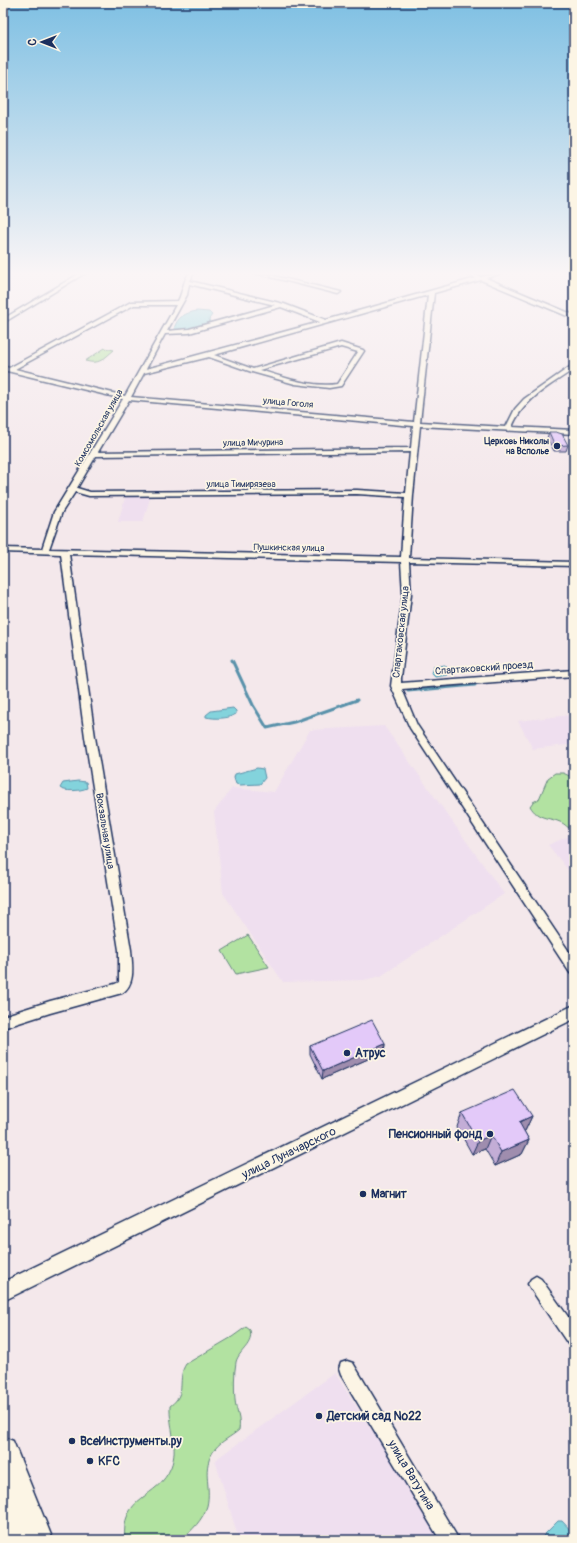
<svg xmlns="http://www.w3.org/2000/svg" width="577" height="1543" font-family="Pangolin,sans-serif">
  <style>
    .built { fill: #efdfef }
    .green { fill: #b2e2a1; stroke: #668880 }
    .water { fill: #83d3dc; stroke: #5991aa }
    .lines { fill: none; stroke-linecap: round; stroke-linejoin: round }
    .stream { stroke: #5991aa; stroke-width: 3 }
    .minor-casing { stroke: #1b2f5e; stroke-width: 3 }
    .tertiary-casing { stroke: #1b2f5e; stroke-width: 3 }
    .trunk-casing { stroke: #1b2f5e; stroke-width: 3 }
    .minor { fill: #fcf5e5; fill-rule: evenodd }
    .tertiary { fill: #fcf5e5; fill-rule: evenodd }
    .trunk { fill: #fcf5e5; fill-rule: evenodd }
    .wall { fill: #c3add6; stroke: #1b2f5e }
    .shaded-wall { fill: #9f8dae; stroke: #1b2f5e }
    .building { fill: #e3c9f9; stroke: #1b2f5e }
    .poi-dot { fill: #1b2f5e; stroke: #fcf5e5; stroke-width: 1.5 }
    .labels { text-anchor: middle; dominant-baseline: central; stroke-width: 3.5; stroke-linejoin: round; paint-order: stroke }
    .far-street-label { font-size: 9px; fill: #1b2f5e; stroke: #fcf5e5 }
    .far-poi-label { font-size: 9px; font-weight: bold; fill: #1b2f5e; stroke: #fcf5e5; text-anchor: end }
    .street-label { font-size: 10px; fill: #1b2f5e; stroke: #fcf5e5 }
    .near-poi-label { font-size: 12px; font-weight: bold; fill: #1b2f5e; stroke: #fcf5e5; text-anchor: start }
    .near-street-label { font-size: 12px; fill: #1b2f5e; stroke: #fcf5e5 }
  </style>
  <rect width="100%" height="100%" fill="#f4e8eb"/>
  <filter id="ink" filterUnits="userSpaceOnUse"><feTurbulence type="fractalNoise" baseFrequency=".025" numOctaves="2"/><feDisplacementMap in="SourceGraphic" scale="8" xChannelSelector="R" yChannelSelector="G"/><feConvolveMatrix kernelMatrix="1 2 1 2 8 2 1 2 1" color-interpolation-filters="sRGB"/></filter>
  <g filter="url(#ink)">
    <path class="built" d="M 126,495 L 151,495 L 143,522 L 118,522 Z
      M 570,715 L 574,721 L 574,744 L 533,749 L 518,721 Z
      M 384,726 L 504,894 L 381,976 L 364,980 L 283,982 L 223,893 L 214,812 L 232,788 L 274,792 L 310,730 Z
      M 574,834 L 574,877 L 548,845 Z
      M 335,1373 L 442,1540 L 239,1540 L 215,1460 Z"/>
    <path class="green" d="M 105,348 L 114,350 C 103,359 100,365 85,361 Z
      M 555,773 L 563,773 L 574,778 L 574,829 C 567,829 566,824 560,822 C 549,817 538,820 530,806 L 533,802 L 539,799 L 548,778 Z
      M 248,935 L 269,967 L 236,974 L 222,951 Z
      M 246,1327 L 250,1330 C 254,1345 239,1350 236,1362 C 234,1373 234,1389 235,1400 C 236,1411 241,1418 239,1430 C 231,1437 221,1441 215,1449 C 200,1469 212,1485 207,1506 C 203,1520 192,1530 181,1540 L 125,1540 C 120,1494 158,1500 171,1467 C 179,1447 169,1427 170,1406 C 188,1393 176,1379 186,1364 L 232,1337 Z"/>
    <path class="water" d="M 197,311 L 209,312 L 212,315 L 209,319 L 210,323 L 185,331 L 174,329 C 177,317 185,313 197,311 Z
      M 445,665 L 448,670 L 448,675 L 435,677 L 431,673 L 433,667 Z
      M 233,708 L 236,711 L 236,714 C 228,719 215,719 206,717 L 206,715 L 211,711 Z
      M 257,768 L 263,769 L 265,778 L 260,784 L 240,785 L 236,784 L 234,778 L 235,774 Z
      M 78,781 L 86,782 L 87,788 C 81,791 64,792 60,788 L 63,783 Z
      M 558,1521 L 562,1521 L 574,1534 L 574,1540 L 539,1540 Z"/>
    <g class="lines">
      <path class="stream" d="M 232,660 L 253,705 L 267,728 L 294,722 L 357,700
        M 408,691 L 475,685"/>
      <g class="minor-casing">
        <path id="minor" d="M 82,272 L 87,272 L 3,323 L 3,319 Z
          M 190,272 L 194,272 L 190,281 L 284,304 L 326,320 L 476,278 L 464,272 L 469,272 L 481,277 L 505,272 L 486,278 L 574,315 L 574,319 L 572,318 L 481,280 L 434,293 L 420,422 L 506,427 L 515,409 L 524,399 L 574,364 L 574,369 C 551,385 523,399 512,427 L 574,430 L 574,434 L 420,426 L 413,495 L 409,558 L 574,562 L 574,566 L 409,562 L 411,594 L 401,678 L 401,683 L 574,670 L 574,676 L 402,689 L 417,725 L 574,959 L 574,974 L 570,973 L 410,728 L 391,686 L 403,594 L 401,562 L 69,554 L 95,737 L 131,950 C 132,965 136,984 122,993 L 50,1013 L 3,1028 L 3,1016 L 50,1001 L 115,984 L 119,982 L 119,950 L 85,737 L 61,554 L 3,552 L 3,548 L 42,549 L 54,512 L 123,399 L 7,371 L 3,370 L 3,366 L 9,368 L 131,302 L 178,301 C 183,292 183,280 190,272 ZM 189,284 L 275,305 L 189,329 L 167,331 L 187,295 ZM 428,295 L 414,422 L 131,397 L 144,373 L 209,357 L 252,372 L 295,384 L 329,388 L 341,386 L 364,351 L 363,350 L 341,343 L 253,369 L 214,355 ZM 134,305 L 176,305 L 125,396 L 15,369 ZM 281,307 L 320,322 L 146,369 L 165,334 L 189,333 ZM 341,347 L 358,352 L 337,384 C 312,388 283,377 259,370 ZM 129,400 L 413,426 L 411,448 L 98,452 ZM 410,452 L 406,493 L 357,490 L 90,492 L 77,488 L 96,456 ZM 75,492 L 89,496 L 357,494 L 405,497 L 401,557 L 49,549 L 62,512 Z
          M 251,272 L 257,272 L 341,292 L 338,294 Z
          M 536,1276 L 541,1279 L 574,1325 L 574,1346 L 568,1344 L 531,1289 L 528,1284 L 531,1279 Z
          M 347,1361 L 353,1363 L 459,1540 L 440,1540 L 341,1375 L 339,1369 L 341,1363 Z"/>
      </g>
      <g class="tertiary-casing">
        <path id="tertiary" d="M 574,1005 L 574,1019 L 3,1301 L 3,1282 Z"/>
      </g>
      <g class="trunk-casing">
        <path id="trunk" d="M 3,1437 L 13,1441 L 53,1540 L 3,1540 L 3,1495 L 8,1497 L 3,1485 Z"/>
      </g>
      <use href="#minor" class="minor"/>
      <use href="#tertiary" class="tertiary"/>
      <use href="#trunk" class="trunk"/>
    </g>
    <path class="wall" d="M 549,432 L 568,445 L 566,451 L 554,451 L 547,438 Z
      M 385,1044 L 384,1052 L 322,1079 L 310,1054 L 310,1046 Z
      M 462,1113 L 532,1116 L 525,1131 L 524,1131 L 529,1140 L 522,1154 L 495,1166 L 485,1149 L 472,1154 L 457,1127 Z"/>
    <path class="shaded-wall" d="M 385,1044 L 384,1052 L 322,1079 L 323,1071 Z
      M 532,1116 L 525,1131 L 512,1137 L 519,1122 Z
      M 491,1135 L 485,1149 L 472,1154 L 478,1141 Z
      M 529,1140 L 522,1154 L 495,1166 L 501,1152 Z"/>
    <path class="building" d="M 549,432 L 556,432 L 562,434 L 568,445 L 555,446 Z
      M 372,1020 L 385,1044 L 323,1071 L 310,1046 Z
      M 515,1090 L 532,1116 L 519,1122 L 529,1140 L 501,1152 L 491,1135 L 478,1141 L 462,1113 Z"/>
  </g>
  <linearGradient id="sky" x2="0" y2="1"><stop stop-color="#7fc0e3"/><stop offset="0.56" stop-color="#faf5f6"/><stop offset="1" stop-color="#faf5f6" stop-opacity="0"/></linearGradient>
  <rect width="577" height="488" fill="url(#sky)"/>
  <g class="poi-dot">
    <circle cx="557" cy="446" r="4"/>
    <circle cx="347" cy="1053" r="4"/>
    <circle cx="490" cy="1134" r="4"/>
    <circle cx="363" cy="1194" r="4"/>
    <circle cx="319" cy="1416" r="4"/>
    <circle cx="72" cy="1441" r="4"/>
    <circle cx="90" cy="1461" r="4"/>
  </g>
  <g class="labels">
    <g class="far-street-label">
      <text transform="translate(288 403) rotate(5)">улица Гоголя</text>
      <text transform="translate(99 428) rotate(-60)">Комсомольская улица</text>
      <text transform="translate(253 443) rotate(-1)">улица Мичурина</text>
      <text x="241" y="484">улица Тимирязева</text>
      <text transform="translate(289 548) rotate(1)">Пушкинская улица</text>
    </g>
    <g class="far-poi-label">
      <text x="549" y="441">Церковь Николы<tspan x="549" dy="10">на Всполье</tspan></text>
    </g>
    <g class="street-label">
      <text transform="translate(401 632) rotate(-84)">Спартаковская улица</text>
      <text transform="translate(484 668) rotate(-4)">Спартаковский проезд</text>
      <text transform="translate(105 831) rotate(81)">Вокзальная улица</text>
    </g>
    <g class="near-poi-label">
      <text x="355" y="1053">Атрус</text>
      <text x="482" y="1134" text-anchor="end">Пенсионный фонд</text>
      <text x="371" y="1194">Магнит</text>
      <text x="327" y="1416">Детский сад №22</text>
      <text x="80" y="1441">ВсеИнструменты.ру</text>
      <text x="98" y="1461">KFC</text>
    </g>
    <g class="near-street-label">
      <text transform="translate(289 1153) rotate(-26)">улица Луначарского</text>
      <text transform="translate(411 1475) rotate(59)">улица Ватутина</text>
    </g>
  </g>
  <rect width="577" height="1543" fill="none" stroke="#fcf5e5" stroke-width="16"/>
  <rect x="8" y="8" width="561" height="1527" fill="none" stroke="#1b2f5e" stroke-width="1.5" filter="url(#ink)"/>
  <g transform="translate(42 42) rotate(270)" stroke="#fcf5e5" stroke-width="3" paint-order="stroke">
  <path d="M0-3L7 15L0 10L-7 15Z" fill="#1b2f5e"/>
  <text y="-6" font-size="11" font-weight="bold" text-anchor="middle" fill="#1b2f5e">С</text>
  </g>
</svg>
